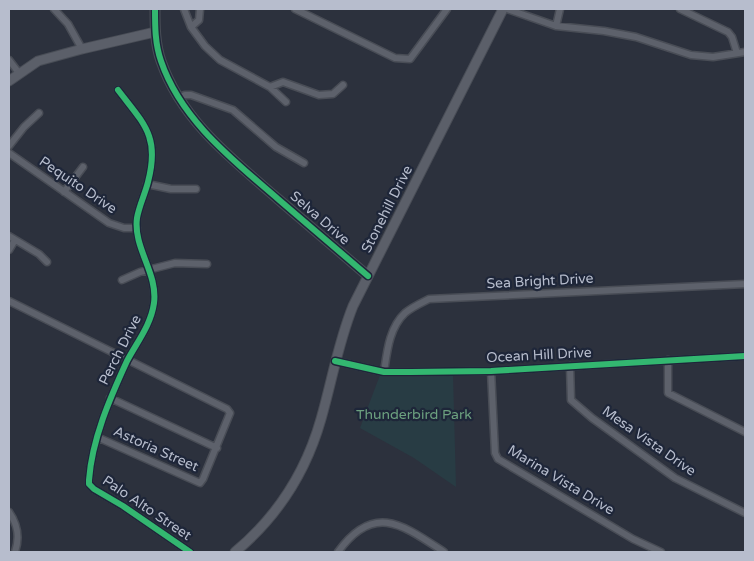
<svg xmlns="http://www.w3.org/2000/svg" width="754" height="561" font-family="'Varela Round',sans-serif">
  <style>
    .green { fill: #283c44 }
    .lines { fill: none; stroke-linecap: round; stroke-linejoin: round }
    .street-casing { stroke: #494d56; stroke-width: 9 }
    .secondary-casing { stroke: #494d56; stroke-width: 11 }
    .street { stroke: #5d616b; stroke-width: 6 }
    .secondary { stroke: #5b5f69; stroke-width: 9 }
    .cycleway-casing { stroke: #1e2639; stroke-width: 9 }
    .cycleway { stroke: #33b770; stroke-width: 6 }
    .labels { text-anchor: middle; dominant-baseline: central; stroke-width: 4.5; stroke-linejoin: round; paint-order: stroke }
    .street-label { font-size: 14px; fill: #b7bdcd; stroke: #1e2639 }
    .park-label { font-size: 14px; fill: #6ca07f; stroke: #1e2639 }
  </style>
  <rect width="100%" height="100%" fill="#2c313d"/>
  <path class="green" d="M 453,374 L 456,487 L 414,458 L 360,428 L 380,375 Z"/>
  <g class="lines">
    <g class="street-casing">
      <path id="street" d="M 54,9 L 68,24 L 82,49
        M 184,9 L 191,27 L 205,46 L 220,60 L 270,87 L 286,102
        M 295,9 L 395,58 L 410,59 L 447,9
        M 507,9 L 556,26 L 604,31 L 636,37 L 691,55 L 713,57 L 745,52
        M 680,9 L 728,32 L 732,37 L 737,53
        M 556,26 L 560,9
        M 191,27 L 199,20 L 200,9
        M 9,60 L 19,73
        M 270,87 L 283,82 L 319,95 L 333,94 L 343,85
        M 118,90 C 144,124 160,136 148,182 C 145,194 139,206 137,218 C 133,248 158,273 154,303 C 151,325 137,342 127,361 C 110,398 92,439 89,480 L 89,484 L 94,489 L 123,506 L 190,552
        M 178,98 L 185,95 L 191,95 L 233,110 L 276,147 L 304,163
        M 9,146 L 24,127 L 39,113
        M 9,153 L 109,223 L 124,228 L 137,228
        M 147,184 L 171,189 L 196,189
        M 64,192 L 83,167
        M 9,236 L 39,254 L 47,262
        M 9,250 L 15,240
        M 122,280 L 140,272 L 175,263 L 207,264
        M 9,301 L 227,409 L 230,413 L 203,479 L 200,483 L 97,437
        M 668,360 L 668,393 L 745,432
        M 335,361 L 384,372 L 411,372 L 491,371 L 745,356
        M 570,366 L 571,400 L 592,418 L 675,478 L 745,513
        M 491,371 L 495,453 L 498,459 L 633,539 L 661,552
        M 384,372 C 387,352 389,328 405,313 C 412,307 421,303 429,299 L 745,284
        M 110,398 L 217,448
        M 9,512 C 18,525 20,537 15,552
        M 338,552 C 374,502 403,525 444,552"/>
    </g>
    <g class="secondary-casing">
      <path id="secondary" d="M 155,9 C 155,26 155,44 161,61 C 181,120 233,160 278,199 C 308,225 338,250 368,276
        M 9,81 L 38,61 L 82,49 L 155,32
        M 235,552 C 277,517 306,472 321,419 C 332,381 338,343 353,306 L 503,9"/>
    </g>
    <use href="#street" class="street"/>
    <use href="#secondary" class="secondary"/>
    <g class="cycleway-casing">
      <path id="cycleway" d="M 155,9 C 155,26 155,44 161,61 C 181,120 233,160 278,199 C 308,225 338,250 368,276
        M 118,90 C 144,124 160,136 148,182 C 145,194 139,206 137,218 C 133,248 158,273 154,303 C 151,325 137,342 127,361 C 110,398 92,439 89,480 L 89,484 L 94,489 L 123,506 L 190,552
        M 335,361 L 384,372 L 411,372 L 491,371 L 745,356"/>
    </g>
    <use href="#cycleway" class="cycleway"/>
  </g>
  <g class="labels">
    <g class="street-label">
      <text transform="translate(78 185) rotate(34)">Pequito Drive</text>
      <text transform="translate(387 209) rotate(-63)">Stonehill Drive</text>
      <text transform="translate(320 218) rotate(41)">Selva Drive</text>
      <text transform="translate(540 281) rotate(-3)">Sea Bright Drive</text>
      <text transform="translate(120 350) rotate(-63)">Perch Drive</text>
      <text transform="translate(539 355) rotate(-3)">Ocean Hill Drive</text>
      <text transform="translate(649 441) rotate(35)">Mesa Vista Drive</text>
      <text transform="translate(156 449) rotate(24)">Astoria Street</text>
      <text transform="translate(561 480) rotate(31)">Marina Vista Drive</text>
      <text transform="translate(147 508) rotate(34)">Palo Alto Street</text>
    </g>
    <g class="park-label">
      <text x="414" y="414">Thunderbird Park</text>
    </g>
  </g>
  <rect width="754" height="561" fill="none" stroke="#b7bdcd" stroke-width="20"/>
</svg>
